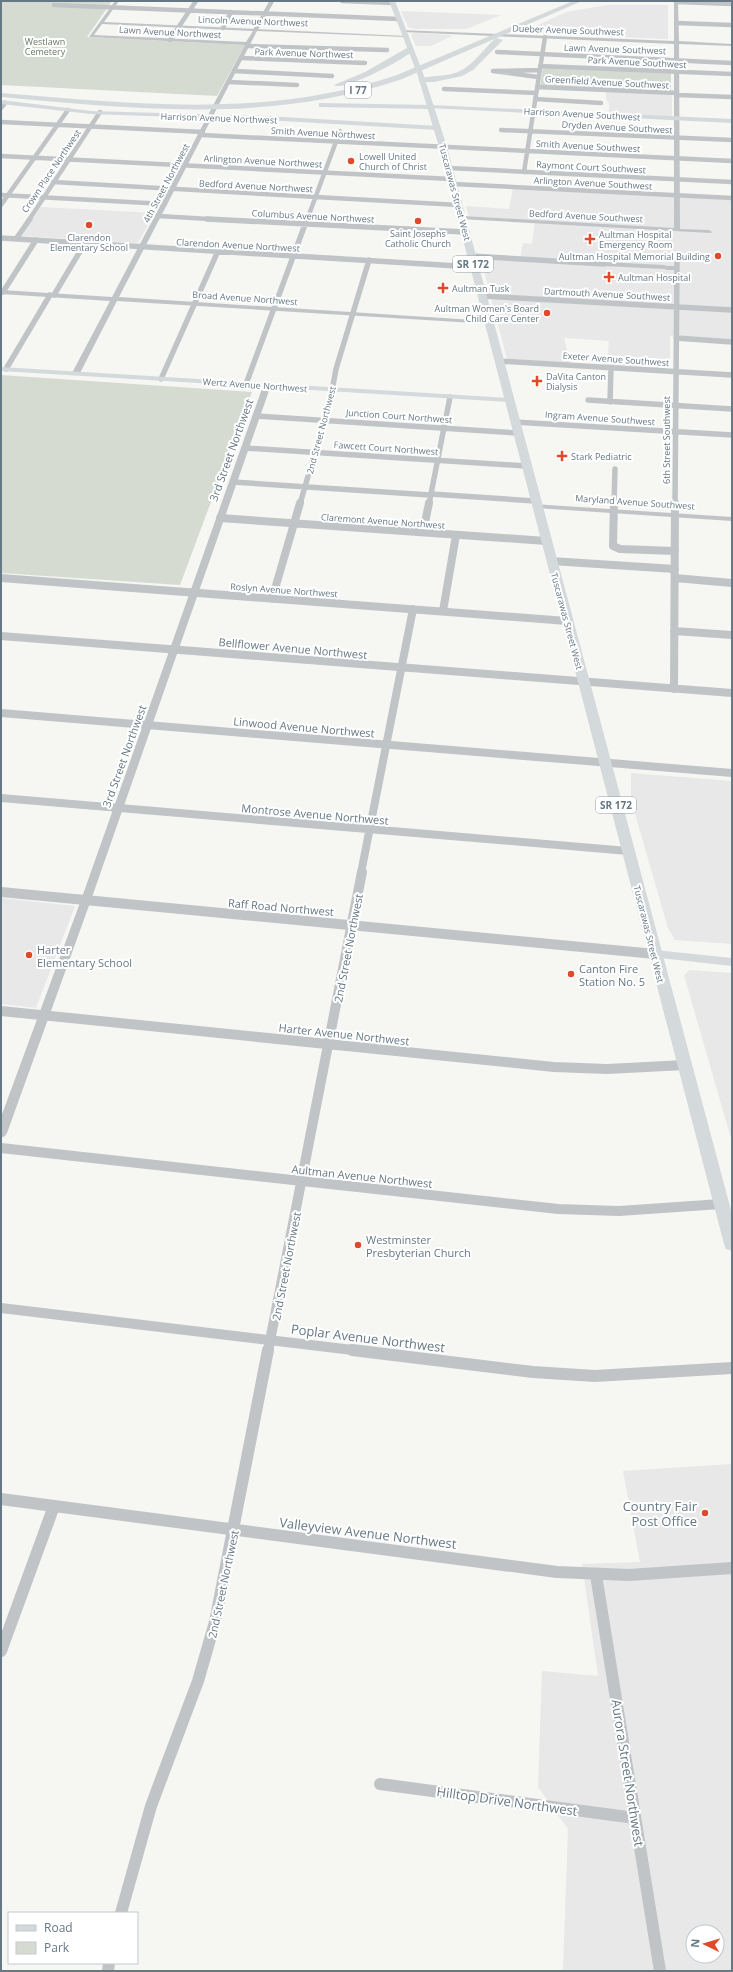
<svg xmlns="http://www.w3.org/2000/svg" width="733" height="1972" font-family="'Open Sans',sans-serif">
  <style>
    .built { fill: #e7e8e7; fill-rule: evenodd }
    .green { fill: #d6dbd2 }
    .lines { fill: none; stroke-linecap: round; stroke-linejoin: round }
    .pedestrian { stroke: #c0c4c7; stroke-width: 4 }
    .minor-far4 { stroke: #c0c4c7; stroke-width: 4.5 }
    .minor-far3 { stroke: #c0c4c7; stroke-width: 5.5 }
    .minor-far2 { stroke: #c0c4c7; stroke-width: 8 }
    .minor-far1 { stroke: #c0c4c7; stroke-width: 10 }
    .minor { stroke: #c0c4c7; stroke-width: 12 }
    .tertiary { fill: #c0c4c7; fill-rule: evenodd }
    .secondary { fill: #d4d9dc; fill-rule: evenodd }
    .primary { fill: #d4d9dc; fill-rule: evenodd }
    .motorway { fill: #d4d9dc; fill-rule: evenodd }
    .poi-dot { fill: #df4a2b; stroke: #fff; stroke-width: 1.5 }
    .labels { text-anchor: middle; dominant-baseline: central; stroke-width: 4; stroke-linejoin: round; paint-order: stroke }
    .far-street-label { font-size: 9px; fill: #667884; stroke: #fff }
    .far-park-label { font-size: 9px; fill: #6b7b65; stroke: #fff }
    .far-poi-label { font-size: 9px; fill: #667884; stroke: #fff; text-anchor: start }
    .shield { fill: #fff; stroke: #94a0a9; stroke-width: 1 }
    .shield-label { font-size: 10px; font-weight: bold; fill: #667884 }
    .street-label { font-size: 11px; fill: #667884; stroke: #fff }
    .poi-label { font-size: 11px; fill: #667884; stroke: #fff; text-anchor: start }
    .near-street-label { font-size: 13px; fill: #667884; stroke: #fff }
    .near-poi-label { font-size: 13px; fill: #667884; stroke: #fff; text-anchor: end }
  </style>
  <rect width="100%" height="100%" fill="#f6f6f3"/>
  <path class="built" d="M 607,5 L 668,5 L 668,39 L 521,33 L 566,12 Z
    M 401,11 L 501,15 L 466,29 L 415,29 L 408,27 Z
    M 414,33 L 451,35 L 452,36 L 431,46 L 416,46 L 411,35 Z
    M 606,91 L 672,94 L 672,117 L 609,114 L 609,103 L 606,99 Z
    M 513,188 L 732,200 L 732,340 L 670,336 L 670,370 L 607,366 L 609,341 L 564,338 L 570,363 L 507,359 L 481,259 L 520,260 L 523,243 L 532,244 L 535,221 L 469,217 L 466,206 L 509,209 Z
    M 41,207 L 155,213 L 138,243 L 22,236 Z
    M 631,773 L 732,781 L 732,944 L 675,940 L 668,928 L 631,800 Z
    M 1,898 L 75,906 L 36,1008 L 1,1004 Z
    M 690,970 L 732,973 L 732,1142 L 684,975 Z
    M 732,1464 L 732,1971 L 563,1971 L 568,1829 L 538,1787 L 542,1671 L 598,1676 L 582,1564 L 640,1562 L 623,1471 ZM 693,1932 L 717,1932 L 717,1956 L 693,1956 Z"/>
  <path class="green" d="M 1,1 L 112,1 L 87,37 L 245,45 L 217,96 L 1,85 Z
    M 543,67 L 671,72 L 671,92 L 540,86 Z
    M 1,375 L 252,392 L 180,585 L 1,573 Z"/>
  <g class="lines">
    <path class="pedestrian" d="M 604,264 L 664,267
      M 667,268 L 676,268"/>
    <path class="minor-far4" d="M 342,1 L 393,3
      M 677,2 L 732,4
      M 54,5 L 399,19
      M 676,23 L 732,25
      M 223,28 L 231,12
      M 256,29 L 272,1
      M 170,40 L 196,1
      M 247,46 L 387,50
      M 497,52 L 732,63
      M 241,58 L 365,63
      M 540,66 L 732,74
      M 234,71 L 332,76
      M 538,77 L 493,71 L 540,70
      M 229,82 L 297,85
      M 537,87 L 677,93
      M 444,89 L 536,93
      M 677,95 L 732,97
      M 535,99 L 601,103
      M 1,108 L 5,103
      M 1,122 L 203,132
      M 501,130 L 732,140
      M 202,135 L 732,161
      M 1,156 L 451,179
      M 449,168 L 732,182
      M 524,172 L 545,37
      M 53,182 L 458,205
      M 453,184 L 732,198
      M 1,195 L 165,204
      M 1,205 L 68,110
      M 159,216 L 226,220
      M 29,220 L 100,112
      M 307,220 L 340,131"/>
    <path class="minor-far3" d="M 207,219 L 465,232
      M 1,238 L 474,267
      M 16,239 L 30,219
      M 471,256 L 604,264
      M 3,292 L 36,240
      M 54,295 L 85,243
      M 482,296 L 732,310
      M 676,338 L 732,342
      M 498,361 L 732,375
      M 6,369 L 50,295
      M 161,379 L 218,251
      M 246,384 L 307,219
      M 588,400 L 732,409
      M 610,402 L 611,368
      M 256,416 L 517,433
      M 514,422 L 732,435
      M 245,448 L 526,466
      M 233,482 L 430,495
      M 431,494 L 535,501
      M 300,504 L 331,396 L 336,369 L 369,260
      M 429,504 L 450,397
      M 614,504 L 615,469
      M 675,504 L 677,263"/>
    <path class="minor-far2" d="M 614,503 L 613,546 L 620,549 L 675,551
      M 220,518 L 546,541
      M 423,532 L 429,503
      M 551,561 L 675,569
      M 1,578 L 567,621
      M 675,578 L 732,583
      M 272,599 L 300,503
      M 443,611 L 456,535
      M 674,631 L 732,635
      M 1,636 L 732,693
      M 674,689 L 675,503
      M 1,713 L 732,773
      M 1,798 L 628,851
      M 361,873 L 413,609"/>
    <path class="minor-far1" d="M 1,892 L 655,954
      M 1,1011 L 554,1067 L 607,1069 L 685,1065
      M 1,1148 L 558,1209 L 619,1211 L 721,1204
      M 1,1308 L 361,1351
      M 268,1351 L 362,872"/>
    <path class="minor" d="M 352,1350 L 533,1372 L 595,1376 L 732,1368
      M 1,1499 L 557,1572 L 629,1575 L 732,1568
      M 596,1575 L 660,1971
      M 1,1651 L 54,1506
      M 380,1784 L 635,1818
      M 121,1913 L 151,1806 L 198,1681 L 215,1622 L 268,1350
      M 108,1971 L 109,1963"/>
    <path class="tertiary" d="M 115,1 L 119,1 L 104,22 L 407,36 L 405,37 L 257,31 L 119,297 L 489,321 L 492,323 L 491,324 L 117,301 L 80,373 L 73,375 L 72,373 L 110,301 L 1,294 L 1,290 L 112,297 L 245,45 L 89,37 ZM 102,24 L 253,31 L 246,42 L 94,35 Z
      M 674,1 L 678,1 L 679,41 L 732,44 L 732,46 L 679,44 L 680,229 L 709,230 L 712,232 L 711,233 L 460,219 L 460,217 L 462,216 L 674,228 L 674,44 L 403,32 L 401,30 L 674,41 Z
      M 264,383 L 271,385 L 91,900 L 7,1133 L 5,1136 L 1,1138 L 1,1117 L 81,900 Z
      M 533,504 L 732,517 L 732,521 L 536,508 L 533,508 Z"/>
    <path class="secondary" d="M 1,100 L 91,111 L 265,116 L 438,126 L 441,128 L 438,130 L 265,120 L 91,114 L 1,104 Z
      M 431,105 L 732,119 L 732,123 L 429,108 L 428,107 Z
      M 1,367 L 509,398 L 513,400 L 509,402 L 1,371 Z
      M 655,950 L 732,958 L 732,966 L 651,957 L 649,954 L 651,951 Z"/>
    <path class="primary" d="M 389,1 L 395,1 L 423,73 L 447,147 L 732,1214 L 732,1251 L 726,1249 L 724,1244 L 439,147 L 417,73 Z"/>
    <path class="motorway" d="M 573,1 L 582,1 L 402,79 C 269,124 138,109 1,97 L 1,93 C 134,104 268,119 397,75 Z
      M 496,38 L 503,40 L 473,70 L 462,76 L 434,82 L 422,82 L 418,80 C 425,75 447,77 458,72 C 474,65 483,49 496,38 Z
      M 407,48 L 414,50 C 405,59 343,92 334,85 L 365,72 Z
      M 319,103 L 431,105 L 435,107 L 431,109 L 322,107 L 319,107 Z"/>
  </g>
  <g class="poi-dot">
    <circle cx="351" cy="161" r="4"/>
    <circle cx="418" cy="221" r="4"/>
    <circle cx="89" cy="225" r="4"/>
    <path d="M588 233h4v4h4v4h-4v4h-4v-4h-4v-4h4z"/>
    <circle cx="718" cy="256" r="4"/>
    <path d="M607 271h4v4h4v4h-4v4h-4v-4h-4v-4h4z"/>
    <path d="M441 282h4v4h4v4h-4v4h-4v-4h-4v-4h4z"/>
    <circle cx="547" cy="313" r="4"/>
    <path d="M535 375h4v4h4v4h-4v4h-4v-4h-4v-4h4z"/>
    <path d="M560 450h4v4h4v4h-4v4h-4v-4h-4v-4h4z"/>
    <circle cx="29" cy="955" r="4"/>
    <circle cx="571" cy="974" r="4"/>
    <circle cx="358" cy="1245" r="4"/>
    <circle cx="705" cy="1513" r="4"/>
  </g>
  <g class="labels">
    <g class="far-street-label">
      <text transform="translate(253 21) rotate(2)">Lincoln Avenue Northwest</text>
      <text transform="translate(568 30) rotate(2)">Dueber Avenue Southwest</text>
      <text transform="translate(170 32) rotate(3)">Lawn Avenue Northwest</text>
      <text transform="translate(615 49) rotate(2)">Lawn Avenue Southwest</text>
      <text transform="translate(304 53) rotate(2)">Park Avenue Northwest</text>
      <text transform="translate(637 62) rotate(3)">Park Avenue Southwest</text>
      <text transform="translate(607 82) rotate(3)">Greenfield Avenue Southwest</text>
      <text transform="translate(582 114) rotate(3)">Harrison Avenue Southwest</text>
      <text transform="translate(219 118) rotate(2)">Harrison Avenue Northwest</text>
      <text transform="translate(617 127) rotate(3)">Dryden Avenue Southwest</text>
      <text transform="translate(323 133) rotate(3)">Smith Avenue Northwest</text>
      <text transform="translate(588 146) rotate(3)">Smith Avenue Southwest</text>
      <text transform="translate(263 161) rotate(3)">Arlington Avenue Northwest</text>
      <text transform="translate(591 167) rotate(3)">Raymont Court Southwest</text>
      <text transform="translate(51 171) rotate(-56)">Crown Place Northwest</text>
      <text transform="translate(166 183) rotate(-62)">4th Street Northwest</text>
      <text transform="translate(593 183) rotate(3)">Arlington Avenue Southwest</text>
      <text transform="translate(256 186) rotate(3)">Bedford Avenue Northwest</text>
      <text transform="translate(455 192) rotate(75)">Tuscarawas Street West</text>
      <text transform="translate(313 216) rotate(3)">Columbus Avenue Northwest</text>
      <text transform="translate(586 216) rotate(3)">Bedford Avenue Southwest</text>
      <text transform="translate(238 245) rotate(3)">Clarendon Avenue Northwest</text>
      <text transform="translate(607 294) rotate(3)">Dartmouth Avenue Southwest</text>
      <text transform="translate(245 298) rotate(4)">Broad Avenue Northwest</text>
      <text transform="translate(616 359) rotate(4)">Exeter Avenue Southwest</text>
      <text transform="translate(255 385) rotate(4)">Wertz Avenue Northwest</text>
      <text transform="translate(399 416) rotate(4)">Junction Court Northwest</text>
      <text transform="translate(600 418) rotate(4)">Ingram Avenue Southwest</text>
      <text transform="translate(321 430) rotate(-75)">2nd Street Northwest</text>
      <text transform="translate(666 440) rotate(-90)">6th Street Southwest</text>
      <text transform="translate(386 448) rotate(4)">Fawcett Court Northwest</text>
      <text transform="translate(635 502) rotate(4)">Maryland Avenue Southwest</text>
      <text transform="translate(383 521) rotate(4)">Claremont Avenue Northwest</text>
      <text transform="translate(284 590) rotate(4)">Roslyn Avenue Northwest</text>
      <text transform="translate(567 621) rotate(75)">Tuscarawas Street West</text>
      <text transform="translate(649 934) rotate(76)">Tuscarawas Street West</text>
    </g>
    <g class="far-park-label">
      <text x="45" y="41">Westlawn<tspan x="45" dy="10">Cemetery</tspan></text>
    </g>
    <g class="far-poi-label">
      <text x="359" y="156">Lowell United<tspan x="359" dy="10">Church of Christ</tspan></text>
      <text x="418" y="233" text-anchor="middle">Saint Josephs<tspan x="418" dy="10">Catholic Church</tspan></text>
      <text x="599" y="234">Aultman Hospital<tspan x="599" dy="10">Emergency Room</tspan></text>
      <text x="89" y="237" text-anchor="middle">Clarendon<tspan x="89" dy="10">Elementary School</tspan></text>
      <text x="710" y="256" text-anchor="end">Aultman Hospital Memorial Building</text>
      <text x="618" y="277">Aultman Hospital</text>
      <text x="452" y="288">Aultman Tusk</text>
      <text x="539" y="308" text-anchor="end">Aultman Women's Board<tspan x="539" dy="10">Child Care Center</tspan></text>
      <text x="546" y="376">DaVita Canton<tspan x="546" dy="10">Dialysis</tspan></text>
      <text x="571" y="456">Stark Pediatric</text>
    </g>
    <g class="shield">
      <rect x="345" y="82" width="26" height="16" rx="3"/>
      <rect x="453" y="256" width="40" height="16" rx="3"/>
      <rect x="596" y="797" width="40" height="16" rx="3"/>
    </g>
    <g class="shield-label">
      <text x="358" y="90">I 77</text>
      <text x="473" y="264">SR 172</text>
      <text x="616" y="805">SR 172</text>
    </g>
    <g class="street-label">
      <text transform="translate(231 450) rotate(-70)">3rd Street Northwest</text>
      <text transform="translate(293 648) rotate(5)">Bellflower Avenue Northwest</text>
      <text transform="translate(304 727) rotate(5)">Linwood Avenue Northwest</text>
      <text transform="translate(124 756) rotate(-70)">3rd Street Northwest</text>
      <text transform="translate(315 814) rotate(5)">Montrose Avenue Northwest</text>
      <text transform="translate(281 907) rotate(5)">Raff Road Northwest</text>
      <text transform="translate(348 948) rotate(-79)">2nd Street Northwest</text>
      <text transform="translate(344 1034) rotate(6)">Harter Avenue Northwest</text>
      <text transform="translate(362 1176) rotate(6)">Aultman Avenue Northwest</text>
      <text transform="translate(286 1266) rotate(-79)">2nd Street Northwest</text>
      <text transform="translate(223 1584) rotate(-78)">2nd Street Northwest</text>
    </g>
    <g class="poi-label">
      <text x="37" y="949">Harter<tspan x="37" dy="13">Elementary School</tspan></text>
      <text x="579" y="968">Canton Fire<tspan x="579" dy="13">Station No. 5</tspan></text>
      <text x="366" y="1239">Westminster<tspan x="366" dy="13">Presbyterian Church</tspan></text>
    </g>
    <g class="near-street-label">
      <text transform="translate(368 1338) rotate(7)">Poplar Avenue Northwest</text>
      <text transform="translate(368 1533) rotate(7)">Valleyview Avenue Northwest</text>
      <text transform="translate(628 1773) rotate(81)">Aurora Street Northwest</text>
      <text transform="translate(507 1801) rotate(8)">Hilltop Drive Northwest</text>
    </g>
    <g class="near-poi-label">
      <text x="697" y="1506">Country Fair<tspan x="697" dy="15">Post Office</tspan></text>
    </g>
  </g>
  <rect width="733" height="1972" fill="none" stroke="#667884" stroke-width="4"/>
  <rect x="8" y="1912" width="130" height="52" fill="#ffffff" stroke="#c2c9ce"/>
  <rect x="16" y="1925" width="20" height="6" fill="#d4d9dc" stroke="#c2c9ce"/>
  <text x="44" y="1932" font-size="12" fill="#667884">Road</text>
  <rect x="16" y="1942" width="20" height="12" fill="#d6dbd2" stroke="#c2c9ce"/>
  <text x="44" y="1952" font-size="12" fill="#667884">Park</text>
  <g transform="translate(705 1944) rotate(275)"><circle r="19" fill="#ffffff" stroke="#c2c9ce"/>
  <path d="M0-3L7 15L0 10L-7 15Z" fill="#df4a2b"/>
  <text y="-6" font-size="11" font-weight="bold" text-anchor="middle" fill="#667884">N</text>
  </g>
</svg>
